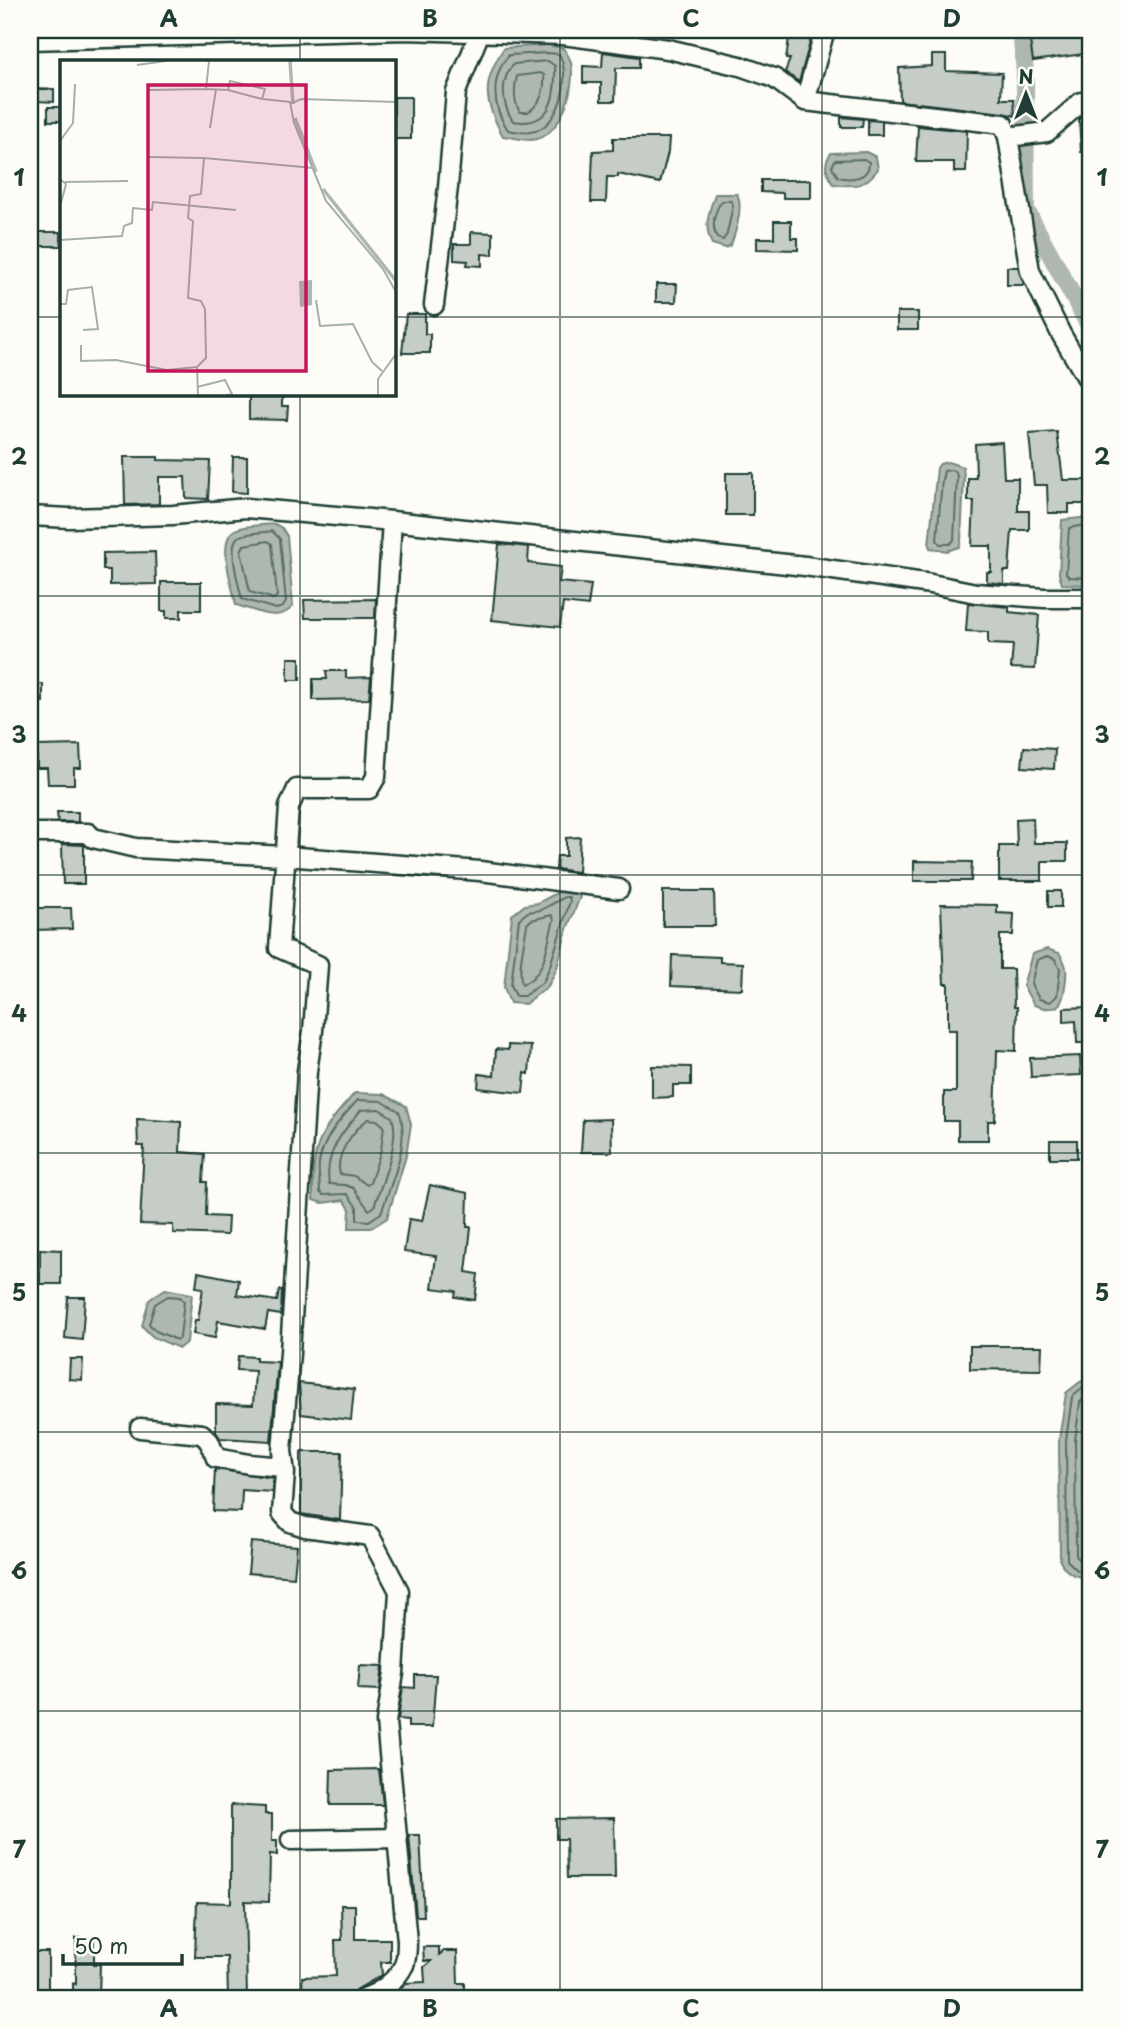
<svg xmlns="http://www.w3.org/2000/svg" width="1121" height="2028" font-family="'Playpen Sans',sans-serif">
  <style>
    .water { fill: #aeb8b1; stroke: #75877f; stroke-width: 2 }
    .lines { fill: none; stroke-linecap: round; stroke-linejoin: round }
    .shore { stroke: #586e66; stroke-width: 2 }
    .canal { stroke: #aeb8b1; stroke-width: 18 }
    .building { fill: #c6cdc7; stroke: #1f3d34; stroke-width: 2 }
    .minor-casing { stroke: #1f3d34; stroke-width: 23 }
    .minor { stroke: #fdfcf7; stroke-width: 18 }
    .grid { fill: none; stroke: #1f3d34; stroke-width: 2; stroke-opacity: 0.55 }
    .inset-river { fill: none; stroke: #aeb8b1; stroke-width: 3.5 }
    .inset-road { fill: none; stroke: #a4b0a9; stroke-width: 2 }
    .view { fill: #c2185b; fill-opacity: 0.15; stroke: #c2185b; stroke-width: 3.5 }
    .inset-edge { fill: none; stroke: #1f3d34; stroke-width: 3.5 }
    .neatline { fill: none; stroke: #1f3d34; stroke-width: 2.5 }
    .grid-label { font-size: 23px; text-anchor: middle; font-weight: bold; fill: #1f3d34 }
  </style>
  <rect width="100%" height="100%" fill="#fdfcf7"/>
  <filter id="ink" filterUnits="userSpaceOnUse"><feTurbulence type="fractalNoise" baseFrequency=".0143" numOctaves="2"/><feDisplacementMap in="SourceGraphic" scale="14" xChannelSelector="R" yChannelSelector="G"/><feConvolveMatrix kernelMatrix="1 2 1 2 8 2 1 2 1" color-interpolation-filters="sRGB"/></filter>
  <g filter="url(#ink)">
    <path class="water" d="M 548,45 L 563,48 C 566,52 570,58 571,63 C 576,88 561,138 531,140 C 522,140 512,137 503,136 C 484,102 481,82 504,48 Z
      M 866,152 L 876,157 L 878,169 C 865,187 854,187 833,184 C 827,172 822,165 831,153 Z
      M 715,194 L 737,194 C 744,207 736,231 731,245 L 725,248 L 712,244 C 703,226 709,212 715,194 Z
      M 948,462 L 963,467 L 964,477 L 961,541 L 959,547 L 947,551 L 930,548 L 929,545 L 937,468 L 940,464 Z
      M 1091,517 L 1091,585 L 1062,584 L 1059,574 L 1062,520 Z
      M 275,524 L 282,528 L 287,536 L 293,606 C 279,624 255,610 236,605 C 233,588 216,540 235,530 C 245,525 263,525 275,524 Z
      M 566,888 L 574,889 L 580,897 L 567,929 L 557,968 L 548,986 L 525,1004 L 510,1003 L 504,987 L 512,915 L 525,905 L 538,903 Z
      M 1047,949 L 1059,953 C 1068,965 1067,973 1065,986 C 1063,1007 1056,1013 1034,1005 L 1023,986 L 1032,954 Z
      M 355,1093 L 383,1094 L 406,1106 L 411,1124 L 406,1156 L 387,1218 L 371,1228 L 349,1228 L 350,1209 L 344,1200 L 323,1203 L 313,1200 C 312,1144 318,1134 355,1093 Z
      M 165,1289 L 192,1294 L 187,1342 L 179,1348 L 153,1337 L 142,1326 L 149,1300 Z
      M 1091,1380 L 1091,1578 C 1077,1577 1067,1575 1060,1561 L 1059,1440 L 1066,1393 L 1080,1382 Z"/>
    <g class="lines">
      <path class="shore" d="M 548,53 L 559,54 C 572,76 560,129 530,132 C 523,133 514,131 508,130 C 492,107 490,77 509,55 Z
        M 548,61 L 555,66 C 556,96 552,128 513,121 C 502,105 499,79 514,64 Z
        M 541,73 L 544,75 C 545,90 541,104 528,112 L 520,112 C 513,101 514,88 517,76 Z
        M 864,159 L 869,162 C 870,179 851,180 838,177 L 832,167 L 835,160 Z
        M 722,201 L 731,201 L 733,205 L 727,234 L 723,240 L 717,238 C 711,226 714,211 722,201 Z
        M 951,470 L 956,472 L 957,477 L 954,540 L 950,544 L 940,544 L 937,540 L 942,480 L 944,471 Z
        M 1091,524 L 1069,528 L 1066,573 L 1069,577 L 1091,578
        M 272,531 L 280,539 L 286,602 L 283,607 L 276,609 L 242,599 C 239,587 227,545 238,537 C 246,532 263,533 272,531 Z
        M 268,541 L 272,544 L 277,596 L 274,599 L 250,592 L 241,551 L 244,545 Z
        M 565,897 L 569,897 L 570,901 L 550,966 L 543,982 L 524,996 L 516,996 L 511,985 L 519,919 L 528,912 L 541,910 Z
        M 552,915 L 554,920 C 547,940 547,976 522,984 C 517,968 525,942 527,924 L 531,920 Z
        M 1047,956 L 1055,959 L 1060,969 L 1057,996 L 1050,1002 L 1039,999 L 1031,984 L 1037,960 Z
        M 358,1100 L 381,1101 L 399,1111 C 411,1142 391,1183 381,1213 L 369,1221 L 357,1220 L 357,1207 L 347,1194 L 323,1195 L 320,1192 C 320,1183 318,1172 319,1163 C 323,1138 341,1118 358,1100 Z
        M 379,1109 L 392,1117 C 401,1140 381,1184 374,1207 L 369,1210 L 353,1188 L 345,1185 L 329,1184 C 324,1154 342,1132 361,1110 Z
        M 368,1119 L 377,1120 L 384,1126 L 381,1150 L 370,1183 L 367,1185 L 354,1176 L 340,1174 C 334,1155 354,1130 368,1119 Z
        M 168,1296 L 180,1297 L 184,1301 L 180,1337 L 177,1340 L 156,1331 L 149,1324 L 155,1304 Z
        M 1091,1387 L 1082,1389 L 1072,1397 L 1066,1440 L 1067,1560 L 1077,1570 L 1091,1571
        M 1091,1396 L 1086,1397 L 1080,1402 L 1075,1441 L 1076,1556 L 1081,1561 L 1091,1562
        M 1091,1407 C 1079,1445 1084,1508 1086,1549 L 1091,1552"/>
      <path class="canal" d="M 1021,30 L 1025,73 L 1026,210 L 1091,329"/>
    </g>
    <path class="building" d="M 1058,30 L 1091,30 L 1091,53 L 1033,61 L 1029,34 Z
      M 790,31 L 812,35 L 799,82 L 785,72 L 790,59 L 786,59 Z
      M 603,52 L 639,57 L 639,68 L 616,68 L 615,101 L 601,101 L 601,83 L 583,83 L 583,66 L 602,67 Z
      M 932,55 L 946,55 L 946,71 L 1002,73 L 1001,99 L 1014,99 L 1015,116 L 1004,113 L 900,101 L 899,68 L 932,66 Z
      M 37,89 L 54,89 L 54,102 L 37,101 Z
      M 394,97 L 411,97 L 411,139 L 394,139 Z
      M 48,107 L 61,107 L 61,121 L 48,121 Z
      M 1085,113 L 1091,113 L 1091,152 L 1081,152 L 1079,119 Z
      M 841,117 L 863,119 L 862,127 L 841,127 Z
      M 868,120 L 882,121 L 882,135 L 868,135 Z
      M 918,126 L 967,131 L 966,172 L 954,172 L 954,162 L 916,162 Z
      M 613,138 L 669,138 L 668,152 L 660,183 L 618,174 L 618,177 L 607,177 L 606,202 L 591,202 L 593,151 L 613,150 Z
      M 761,180 L 811,180 L 811,198 L 783,198 L 783,193 L 761,192 Z
      M 774,221 L 791,221 L 791,238 L 798,238 L 798,250 L 757,249 L 757,238 L 774,238 Z
      M 30,232 L 61,232 L 61,246 L 30,246 Z
      M 471,232 L 493,233 L 493,255 L 482,254 L 482,266 L 467,265 L 468,261 L 454,260 L 454,244 L 471,244 Z
      M 1007,267 L 1018,267 L 1024,285 L 1007,285 Z
      M 656,284 L 677,284 L 676,302 L 656,302 Z
      M 897,312 L 918,312 L 918,330 L 897,330 Z
      M 406,314 L 425,314 L 425,334 L 430,334 L 430,353 L 402,353 Z
      M 249,394 L 282,394 L 282,406 L 288,406 L 287,420 L 249,419 Z
      M 1057,432 L 1063,480 L 1091,480 L 1091,499 L 1088,499 L 1088,504 L 1069,504 L 1069,513 L 1048,513 L 1047,485 L 1034,485 L 1029,434 Z
      M 1002,442 L 1004,478 L 1018,478 L 1018,511 L 1029,511 L 1029,530 L 1012,530 L 1009,571 L 1004,571 L 1004,584 L 987,582 L 987,572 L 991,572 L 991,546 L 972,546 L 974,501 L 968,501 L 968,478 L 976,478 L 975,444 Z
      M 124,457 L 158,457 L 158,460 L 210,461 L 208,499 L 186,498 L 185,477 L 159,477 L 159,504 L 125,505 Z
      M 233,457 L 247,457 L 247,493 L 232,492 Z
      M 726,473 L 753,473 L 753,515 L 726,515 Z
      M 499,544 L 529,547 L 528,563 L 561,567 L 559,582 L 591,585 L 588,606 L 563,603 L 560,627 L 492,620 Z
      M 155,552 L 156,584 L 110,585 L 110,570 L 103,570 L 103,553 Z
      M 161,582 L 201,582 L 201,610 L 181,610 L 181,618 L 166,618 L 166,611 L 161,611 Z
      M 376,599 L 375,618 L 305,618 L 304,600 Z
      M 968,603 L 1009,607 L 1009,612 L 1039,615 L 1035,669 L 1011,668 L 1013,645 L 988,644 L 988,632 L 966,631 Z
      M 288,658 L 300,658 L 300,680 L 288,680 Z
      M 326,671 L 346,671 L 346,678 L 371,677 L 369,699 L 313,700 L 313,679 L 327,679 Z
      M 30,684 L 43,684 L 43,702 L 30,702 Z
      M 80,745 L 81,768 L 74,768 L 74,784 L 48,784 L 47,768 L 37,768 L 37,746 Z
      M 1024,747 L 1055,749 L 1054,769 L 1022,767 Z
      M 57,812 L 78,812 L 78,822 L 58,822 Z
      M 1033,818 L 1034,843 L 1067,843 L 1067,861 L 1042,861 L 1042,881 L 999,881 L 999,846 L 1017,846 L 1016,819 Z
      M 580,837 L 578,872 L 556,869 L 557,856 L 566,856 L 566,838 Z
      M 62,844 L 84,845 L 84,884 L 63,884 Z
      M 914,861 L 972,862 L 971,881 L 914,881 Z
      M 663,891 L 714,891 L 715,926 L 663,926 Z
      M 1048,891 L 1061,891 L 1061,907 L 1048,907 Z
      M 941,904 L 997,905 L 997,913 L 1014,914 L 1013,935 L 1000,935 L 1000,969 L 1013,969 L 1014,1007 L 1017,1007 L 1016,1051 L 997,1050 L 995,1121 L 988,1121 L 988,1140 L 958,1140 L 958,1121 L 944,1121 L 944,1092 L 956,1092 L 956,1030 L 948,1030 L 948,984 L 944,984 Z
      M 30,908 L 71,908 L 72,929 L 30,930 Z
      M 672,955 L 720,957 L 720,962 L 743,963 L 742,989 L 671,986 Z
      M 1091,1007 L 1091,1043 L 1077,1043 L 1076,1021 L 1064,1022 L 1064,1008 Z
      M 508,1045 L 531,1046 L 529,1074 L 525,1073 L 523,1093 L 478,1088 L 479,1074 L 494,1076 L 496,1049 L 508,1050 Z
      M 1080,1056 L 1081,1075 L 1031,1077 L 1030,1058 Z
      M 652,1066 L 691,1067 L 691,1085 L 673,1085 L 673,1097 L 652,1098 Z
      M 137,1119 L 181,1122 L 180,1152 L 205,1154 L 203,1182 L 207,1182 L 206,1216 L 228,1217 L 227,1235 L 173,1233 L 173,1225 L 140,1224 L 144,1146 L 138,1146 Z
      M 611,1119 L 612,1152 L 581,1152 L 583,1120 Z
      M 1050,1140 L 1077,1140 L 1077,1158 L 1050,1158 Z
      M 430,1185 L 468,1193 L 467,1227 L 471,1227 L 466,1272 L 478,1274 L 475,1300 L 455,1297 L 456,1291 L 432,1288 L 436,1256 L 404,1252 L 409,1219 L 422,1221 Z
      M 40,1249 L 61,1250 L 61,1284 L 40,1284 Z
      M 198,1272 L 239,1280 L 237,1295 L 277,1301 L 279,1290 L 282,1290 L 281,1315 L 268,1313 L 265,1329 L 218,1321 L 215,1338 L 193,1334 L 195,1320 L 198,1320 L 203,1288 L 196,1287 Z
      M 68,1297 L 85,1297 L 82,1340 L 65,1338 Z
      M 970,1346 L 1042,1346 L 1041,1370 L 970,1369 Z
      M 238,1356 L 256,1357 L 256,1361 L 278,1362 L 271,1441 L 220,1438 L 216,1432 L 216,1404 L 253,1405 L 255,1371 L 237,1370 Z
      M 70,1359 L 83,1359 L 82,1380 L 69,1379 Z
      M 299,1383 L 354,1389 L 351,1420 L 301,1414 Z
      M 301,1452 L 342,1452 L 340,1520 L 301,1514 Z
      M 215,1469 L 273,1478 L 272,1492 L 242,1490 L 241,1512 L 213,1511 Z
      M 251,1542 L 297,1546 L 294,1577 L 248,1573 Z
      M 360,1665 L 383,1666 L 380,1690 L 358,1689 Z
      M 415,1675 L 436,1675 L 432,1727 L 408,1727 L 408,1720 L 398,1719 L 403,1687 L 415,1688 Z
      M 379,1769 L 383,1805 L 330,1805 L 331,1770 Z
      M 231,1805 L 265,1807 L 265,1814 L 272,1814 L 272,1841 L 277,1841 L 277,1855 L 270,1854 L 269,1902 L 245,1901 L 247,1998 L 228,1998 L 227,1957 L 195,1957 L 197,1902 L 231,1903 Z
      M 614,1818 L 615,1878 L 567,1878 L 566,1839 L 556,1839 L 556,1819 Z
      M 409,1835 L 420,1835 L 424,1916 L 416,1916 Z
      M 341,1905 L 355,1905 L 355,1939 L 390,1939 L 390,1962 L 381,1962 L 382,1975 L 356,1990 L 353,1998 L 303,1998 L 302,1977 L 336,1976 L 335,1940 L 342,1940 Z
      M 76,1938 L 94,1938 L 94,1964 L 100,1964 L 99,1997 L 73,1996 L 73,1983 L 76,1984 Z
      M 423,1947 L 439,1947 L 439,1955 L 444,1951 L 457,1951 L 458,1983 L 465,1983 L 465,1998 L 389,1998 L 406,1983 L 425,1982 L 424,1967 L 431,1961 L 424,1961 Z
      M 32,1952 L 48,1952 L 48,1998 L 35,1998 L 35,1989 L 31,1989 Z"/>
    <g class="lines">
      <g class="minor-casing">
        <path id="minor" d="M 406,30 L 563,35 L 564,30
          M 825,30 L 805,101 L 1003,124 L 1008,137 L 1030,271 L 1061,334 L 1091,385
          M 563,35 L 668,49 L 740,66 L 774,78 L 805,101
          M 30,40 L 406,30
          M 1008,137 L 1047,132 L 1081,102 L 1091,102
          M 434,305 L 448,187 L 456,92 L 480,32
          M 30,516 L 69,518 L 173,515 L 246,508 L 392,521
          M 30,837 L 30,833 L 88,833 L 93,838 L 136,848 L 285,856 L 480,871 L 619,889
          M 140,1428 L 202,1434 L 209,1441 L 216,1458 L 249,1464 L 283,1467
          M 291,1840 L 398,1838
          M 364,1998 C 380,1993 397,1980 404,1965 C 407,1958 407,1948 407,1941 L 386,1722 L 394,1673 L 399,1591 L 370,1536 L 305,1527 L 290,1522 L 282,1513 L 285,1473 L 282,1451 L 290,1353 L 307,1071 L 313,1031 L 318,965 L 279,948 L 289,807 L 297,789 L 369,789 L 376,777 L 392,521 L 805,566 L 931,584 L 976,593 L 1044,598 L 1091,598"/>
      </g>
      <use href="#minor" class="minor"/>
    </g>
  </g>
  <path class="grid" d="M 300,30 L 300,61M 560,30 L 560,1998M 822,30 L 822,1998M 30,317 L 61,317M 394,317 L 1091,317M 300,394 L 300,1998M 30,596 L 1091,596M 30,875 L 1091,875M 30,1153 L 1091,1153M 30,1432 L 1091,1432M 30,1711 L 1091,1711"/>
  <g transform="translate(60 60)">
    <rect width="336" height="336" fill="#fdfcf7"/>
    <path d="M 252,220 L 252,245 L 240,247 L 239,221 Z" fill="#aeb8b1"/>
    <path class="inset-river" d="M 230,1 L 233,44M 235,58 L 256,112M 263,129 L 336,221"/>
    <path class="inset-road" d="M 149,1 L 146,29 L 168,30 L 170,21 L 205,29 L 202,39 L 230,42 L 234,63 L 266,141 L 323,209 L 336,232M 77,5 L 106,1M 89,30 L 146,29M 168,30 L 202,39M 230,44 L 241,39 L 336,42M 150,68 L 156,29M 0,81 L 13,63 L 15,24M 89,97 L 144,98M 0,119 L 6,124 L 0,147M 5,122 L 68,121M 0,180 L 62,176 L 64,166 L 72,163 L 73,148 L 92,150 L 93,142 L 176,150M 256,240 L 260,266 L 293,264 L 312,302 L 322,311M 0,244 L 6,244 L 8,230 L 32,227 L 38,269 L 23,270M 21,285 L 21,301 L 56,300 L 107,310 L 137,307M 137,327 L 165,320 L 172,334 L 167,335M 138,335 L 137,307 L 146,298 L 145,249 L 141,241 L 128,238 L 133,161 L 128,158 L 130,136 L 141,134 L 144,98 L 253,108M 318,335 L 318,319 L 336,294"/>
    <path class="view" d="M 88,25 L 246,25 L 246,311 L 88,311 Z"/>
    <rect width="336" height="336" class="inset-edge"/>
  </g>
  <rect width="1121" height="2028" fill="none" stroke="#fdfcf7" stroke-width="77"/>
  <g transform="translate(1026 94)" stroke="#fdfcf7" stroke-width="5" paint-order="stroke">
  <path d="M0-5L12 26L0 18L-12 26Z" fill="#1f3d34"/>
  <text y="-10" font-size="19" font-weight="bold" text-anchor="middle" fill="#1f3d34">N</text>
  </g>
  <path d="M63 1954v10h119v-10" fill="none" stroke="#1f3d34" stroke-width="3.5"/>
  <text x="74" y="1954" font-size="21" fill="#1f3d34" stroke="#fdfcf7" stroke-width="5" paint-order="stroke">50 m</text>
  <rect x="38" y="38" width="1044" height="1952" class="neatline"/>
  <g class="grid-label">
    <text x="169" y="27">A</text>
    <text x="430" y="27">B</text>
    <text x="691" y="27">C</text>
    <text x="952" y="27">D</text>
    <text x="19" y="186">1</text>
    <text x="1102" y="186">1</text>
    <text x="19" y="465">2</text>
    <text x="1102" y="465">2</text>
    <text x="19" y="743">3</text>
    <text x="1102" y="743">3</text>
    <text x="19" y="1022">4</text>
    <text x="1102" y="1022">4</text>
    <text x="19" y="1301">5</text>
    <text x="1102" y="1301">5</text>
    <text x="19" y="1579">6</text>
    <text x="1102" y="1579">6</text>
    <text x="19" y="1858">7</text>
    <text x="1102" y="1858">7</text>
    <text x="169" y="2017">A</text>
    <text x="430" y="2017">B</text>
    <text x="691" y="2017">C</text>
    <text x="952" y="2017">D</text>
  </g>
</svg>
